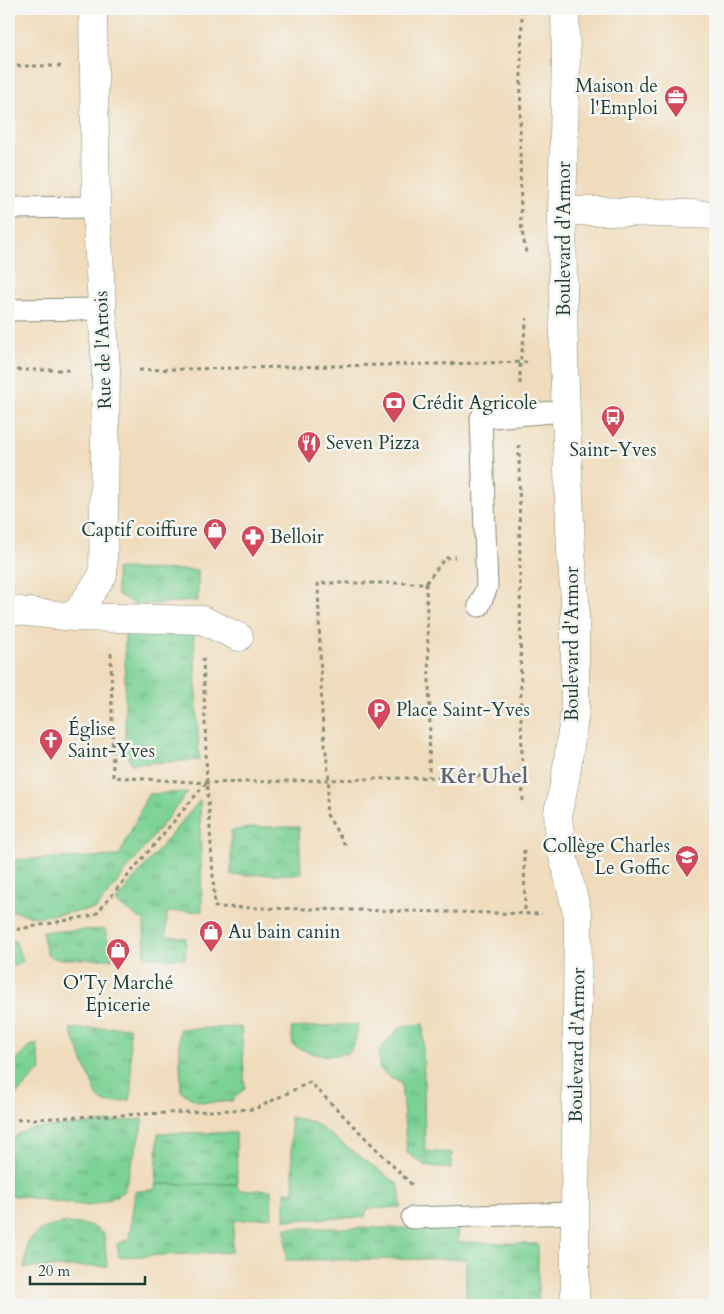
<svg xmlns="http://www.w3.org/2000/svg" width="724" height="1314" font-family="Cardo,serif">
  <style>
    .grass { fill: url(#grass-tufts); stroke: #4d8764 }
    .park { fill: url(#park-crowns); stroke: #4d8764 }
    .lines { fill: none; stroke-linecap: round; stroke-linejoin: round }
    .service-casing { stroke: #888c78; stroke-width: 23 }
    .minor-casing { stroke: #888c78; stroke-width: 29 }
    .secondary-casing { stroke: #888c78; stroke-width: 29 }
    .path { stroke: #888c78; stroke-width: 3; stroke-dasharray: 4 4; stroke-linecap: butt }
    .service { stroke: #fff; stroke-width: 21 }
    .minor { stroke: #fff; stroke-width: 28 }
    .secondary { stroke: #fff; stroke-width: 28 }
    .labels { text-anchor: middle; dominant-baseline: central; stroke-width: 5; stroke-linejoin: round; paint-order: stroke }
    .poi-label { font-size: 19px; fill: #1f3d34; stroke: #f6f6f2; text-anchor: start }
    .street-label { font-size: 19px; fill: #1f3d34; stroke: #f6f6f2 }
    .quarter-label { font-size: 21px; font-weight: bold; fill: #606272; stroke: #f6f6f2 }
  </style>
  <defs>
    <pattern id="grass-tufts" width="24" height="20" patternUnits="userSpaceOnUse" patternTransform="scale(1.25)"><rect width="24" height="20" fill="#7bd195"/><path d="M3 7l-1-3M5 7V3M7 7l1-3M15 17l-1-3M17 17v-4M19 17l1-3" fill="none" stroke="#64ab7a"/></pattern>
    <pattern id="park-crowns" width="20" height="18" patternUnits="userSpaceOnUse" patternTransform="scale(1.25)"><rect width="20" height="18" fill="#7bd195"/><path d="M2 6a3 3 0 1 1 6 0M12 15a3 3 0 1 1 6 0" fill="none" stroke="#64ab7a"/></pattern>
  </defs>
  <rect width="100%" height="100%" fill="#f6f6f2"/>
  <filter id="ink" filterUnits="userSpaceOnUse"><feTurbulence type="fractalNoise" baseFrequency=".02" numOctaves="2"/><feDisplacementMap in="SourceGraphic" scale="10" xChannelSelector="R" yChannelSelector="G"/><feConvolveMatrix kernelMatrix="1 2 1 2 8 2 1 2 1" color-interpolation-filters="sRGB"/></filter>
  <filter id="wash" filterUnits="userSpaceOnUse"><feTurbulence type="fractalNoise" baseFrequency=".0096" numOctaves="4" result="noise"/><feDisplacementMap in="SourceGraphic" scale="20" xChannelSelector="R" yChannelSelector="G"/><feGaussianBlur stdDeviation="1.12" result="paint"/><feColorMatrix in="noise" values="0 0 0 0 0 0 0 0 0 0 0 0 0 0 0 0 0 1.4 0 .05"/><feComposite in="paint" operator="in"/></filter>
  <g filter="url(#wash)">
    <rect width="100%" height="100%" fill="#f0dcbc"/>
    <path class="grass" d="M 116,569 L 198,570 L 198,601 L 136,605 L 117,594 Z
      M 125,633 L 194,634 L 199,760 L 132,764 L 125,752 Z
      M 188,792 L 96,909 L 36,917 L 9,910 L 9,860 L 119,856 L 148,794 Z
      M 200,800 L 202,911 L 167,912 L 166,936 L 186,938 L 185,959 L 145,957 L 144,921 L 115,902 Z
      M 105,929 L 112,959 L 56,959 L 47,954 L 42,932 Z
      M 15,941 L 23,961 L 9,969 L 9,943 Z
      M 358,1024 L 354,1045 L 348,1053 C 326,1058 312,1055 293,1045 L 291,1028 Z
      M 423,1024 L 425,1151 L 452,1153 L 451,1169 L 425,1165 L 407,1153 L 401,1082 L 390,1078 L 379,1068 L 379,1051 L 401,1026 Z
      M 129,1027 L 132,1090 L 130,1100 L 107,1103 L 98,1098 L 70,1029 Z
      M 241,1027 L 245,1088 L 232,1101 C 210,1103 199,1106 181,1091 L 179,1029 Z
      M 37,1044 L 41,1070 L 16,1095 L 9,1095 L 9,1068 L 30,1046 Z
      M 290,1117 L 313,1122 L 399,1185 L 401,1207 L 367,1209 L 365,1217 L 285,1220 L 285,1191 L 294,1192 Z
      M 144,1119 L 124,1191 L 111,1199 L 89,1206 L 9,1195 L 9,1144 L 18,1134 L 29,1129 Z
      M 156,1184 L 237,1184 L 239,1190 L 271,1190 L 272,1217 L 234,1221 L 232,1252 L 119,1257 L 117,1244 L 129,1239 L 135,1191 L 154,1190 Z
      M 66,1223 L 90,1225 L 104,1234 L 107,1266 L 24,1268 L 28,1241 L 44,1228 Z
      M 286,1228 L 459,1228 L 458,1242 L 538,1244 L 538,1305 L 466,1305 L 466,1259 L 286,1260 Z"/>
    <path class="park" d="M 255,827 L 299,827 L 301,874 L 231,875 L 231,831 Z
      M 158,1133 L 236,1133 L 237,1184 L 156,1184 Z"/>
  </g>
  <g filter="url(#ink)">
    <g class="lines">
      <g class="service-casing">
        <path id="service" d="M 9,208 L 96,207
          M 9,310 L 103,309
          M 479,606 L 487,587 L 481,418 L 565,411
          M 412,1218 L 575,1213"/>
      </g>
      <g class="minor-casing">
        <path id="minor" d="M 562,211 L 600,211 L 715,215
          M 9,610 L 74,617 L 103,575 L 106,370 L 96,207 L 93,9
          M 74,617 L 202,620 L 239,637"/>
      </g>
      <g class="secondary-casing">
        <path id="secondary" d="M 565,9 L 566,59 L 562,211 L 564,360 L 571,551 L 575,599 L 575,711 L 565,781 L 558,812 L 560,844 L 578,916 L 575,1213 L 575,1305"/>
      </g>
      <path class="path" d="M 522,9 L 520,139 L 521,224 L 526,253
        M 9,66 L 61,66
        M 9,370 L 73,370
        M 139,370 L 531,362
        M 520,384 L 520,363 L 527,318
        M 519,445 L 521,713 L 523,804
        M 426,583 L 445,558 L 455,557
        M 111,653 L 113,777 L 207,783 L 522,775 L 532,777
        M 203,658 L 207,783 L 215,907 L 542,914
        M 345,845 L 326,813 L 329,780 L 322,715 L 318,583 L 426,583 L 430,714 L 429,777
        M 524,850 L 525,913
        M 9,931 L 95,915 L 206,783
        M 9,1120 L 255,1109 L 310,1082 L 413,1186"/>
      <use href="#service" class="service"/>
      <use href="#minor" class="minor"/>
      <use href="#secondary" class="secondary"/>
    </g>
  </g>
  <defs>
    <g id="office-pin" transform="scale(1.25)"><path d="M0 17L-7.5 6A9.5 9.5 0 1 1 7.5 6Z" fill="#d1495b" stroke="#f6f6f2"/><path d="M-6-3h4V-5.5h4V-3h4V5H-6ZM-1-4.5V-3h2v-1.5ZM-6 0V1H6V0Z" fill="#fff"/></g>
    <g id="bank-pin" transform="scale(1.25)"><path d="M0 17L-7.5 6A9.5 9.5 0 1 1 7.5 6Z" fill="#d1495b" stroke="#f6f6f2"/><path d="M-6-4H6V4H-6ZM0-2.3a2.3 2.3 0 1 0 0 4.6a2.3 2.3 0 1 0 0-4.6Z" fill="#fff"/></g>
    <g id="bus-pin" transform="scale(1.25)"><path d="M0 17L-7.5 6A9.5 9.5 0 1 1 7.5 6Z" fill="#d1495b" stroke="#f6f6f2"/><path d="M-5-6H5V4H4V6H2V4H-2V6H-4V4H-5ZM-3.5-4V0h7V-4ZM-3.5 1.2v1.5H-2V1.2ZM2 1.2v1.5H3.5V1.2Z" fill="#fff"/></g>
    <g id="restaurant-pin" transform="scale(1.25)"><path d="M0 17L-7.5 6A9.5 9.5 0 1 1 7.5 6Z" fill="#d1495b" stroke="#f6f6f2"/><path d="M-5-6h1v4h1v-4h1v4h1v-4h1v5L-1.5 .5V6h-2V.5L-5-1ZM5-6V6H3V1.5H1.5Q1.5-4 5-6Z" fill="#fff"/></g>
    <g id="shop-pin" transform="scale(1.25)"><path d="M0 17L-7.5 6A9.5 9.5 0 1 1 7.5 6Z" fill="#d1495b" stroke="#f6f6f2"/><path d="M-5-2.5h2.3a2.7 3.5 0 0 1 5.4 0H5L5.5 6h-11ZM-1.5-2.5h3a1.5 2.3 0 0 0-3 0Z" fill="#fff"/></g>
    <g id="pharmacy-pin" transform="scale(1.25)"><path d="M0 17L-7.5 6A9.5 9.5 0 1 1 7.5 6Z" fill="#d1495b" stroke="#f6f6f2"/><path d="M-2-6h4v4h4v4h-4v4h-4v-4h-4v-4h4Z" fill="#fff"/></g>
    <g id="parking-pin" transform="scale(1.25)"><path d="M0 17L-7.5 6A9.5 9.5 0 1 1 7.5 6Z" fill="#d1495b" stroke="#f6f6f2"/><path d="M-3.5-5.5H1a3.5 3.5 0 0 1 0 7H-1V5.5H-3.5ZM-1-3.4V-.6H.8a1.4 1.4 0 0 0 0-2.8Z" fill="#fff"/></g>
    <g id="church-pin" transform="scale(1.25)"><path d="M0 17L-7.5 6A9.5 9.5 0 1 1 7.5 6Z" fill="#d1495b" stroke="#f6f6f2"/><path d="M-1.2-6h2.4v3.5h3.3v2.4h-3.3V6h-2.4V-.1h-3.3v-2.4h3.3Z" fill="#fff"/></g>
    <g id="school-pin" transform="scale(1.25)"><path d="M0 17L-7.5 6A9.5 9.5 0 1 1 7.5 6Z" fill="#d1495b" stroke="#f6f6f2"/><path d="M0-5L7-2L0 1L-7-2ZM-4 1L0 2.5L4 1V4Q0 6-4 4Z" fill="#fff"/></g>
  </defs>
  <g fill-rule="evenodd">
    <use href="#office-pin" x="676" y="97"/>
    <use href="#bank-pin" x="394" y="403"/>
    <use href="#bus-pin" x="613" y="417"/>
    <use href="#restaurant-pin" x="309" y="443"/>
    <use href="#shop-pin" x="215" y="530"/>
    <use href="#pharmacy-pin" x="253" y="537"/>
    <use href="#parking-pin" x="379" y="710"/>
    <use href="#church-pin" x="51" y="740"/>
    <use href="#school-pin" x="687" y="857"/>
    <use href="#shop-pin" x="211" y="932"/>
    <use href="#shop-pin" x="118" y="950"/>
  </g>
  <g class="labels">
    <g class="poi-label">
      <text x="658" y="86" text-anchor="end">Maison de<tspan x="658" dy="22">l'Emploi</tspan></text>
      <text x="412" y="403">Crédit Agricole</text>
      <text x="326" y="443">Seven Pizza</text>
      <text x="613" y="450" text-anchor="middle">Saint-Yves</text>
      <text x="198" y="530" text-anchor="end">Captif coiffure</text>
      <text x="270" y="537">Belloir</text>
      <text x="396" y="710">Place Saint-Yves</text>
      <text x="68" y="729">Église<tspan x="68" dy="22">Saint-Yves</tspan></text>
      <text x="670" y="846" text-anchor="end">Collège Charles<tspan x="670" dy="22">Le Goffic</tspan></text>
      <text x="228" y="932">Au bain canin</text>
      <text x="118" y="983" text-anchor="middle">O'Ty Marché<tspan x="118" dy="22">Epicerie</tspan></text>
    </g>
    <g class="street-label">
      <text transform="translate(564 239) rotate(-90)">Boulevard d'Armor</text>
      <text transform="translate(103 350) rotate(-92)">Rue de l'Artois</text>
      <text transform="translate(572 644) rotate(-90)">Boulevard d'Armor</text>
      <text transform="translate(577 1045) rotate(-89)">Boulevard d'Armor</text>
    </g>
    <g class="quarter-label">
      <text x="484" y="776">Kêr Uhel</text>
    </g>
  </g>
  <rect width="724" height="1314" fill="none" stroke="#f6f6f2" stroke-width="30"/>
  <path d="M30 1276v8h115v-8" fill="none" stroke="#1f3d34" stroke-width="2.5"/>
  <text x="38" y="1276" font-size="15" fill="#1f3d34" stroke="#f6f6f2" stroke-width="4" paint-order="stroke">20 m</text>
</svg>
